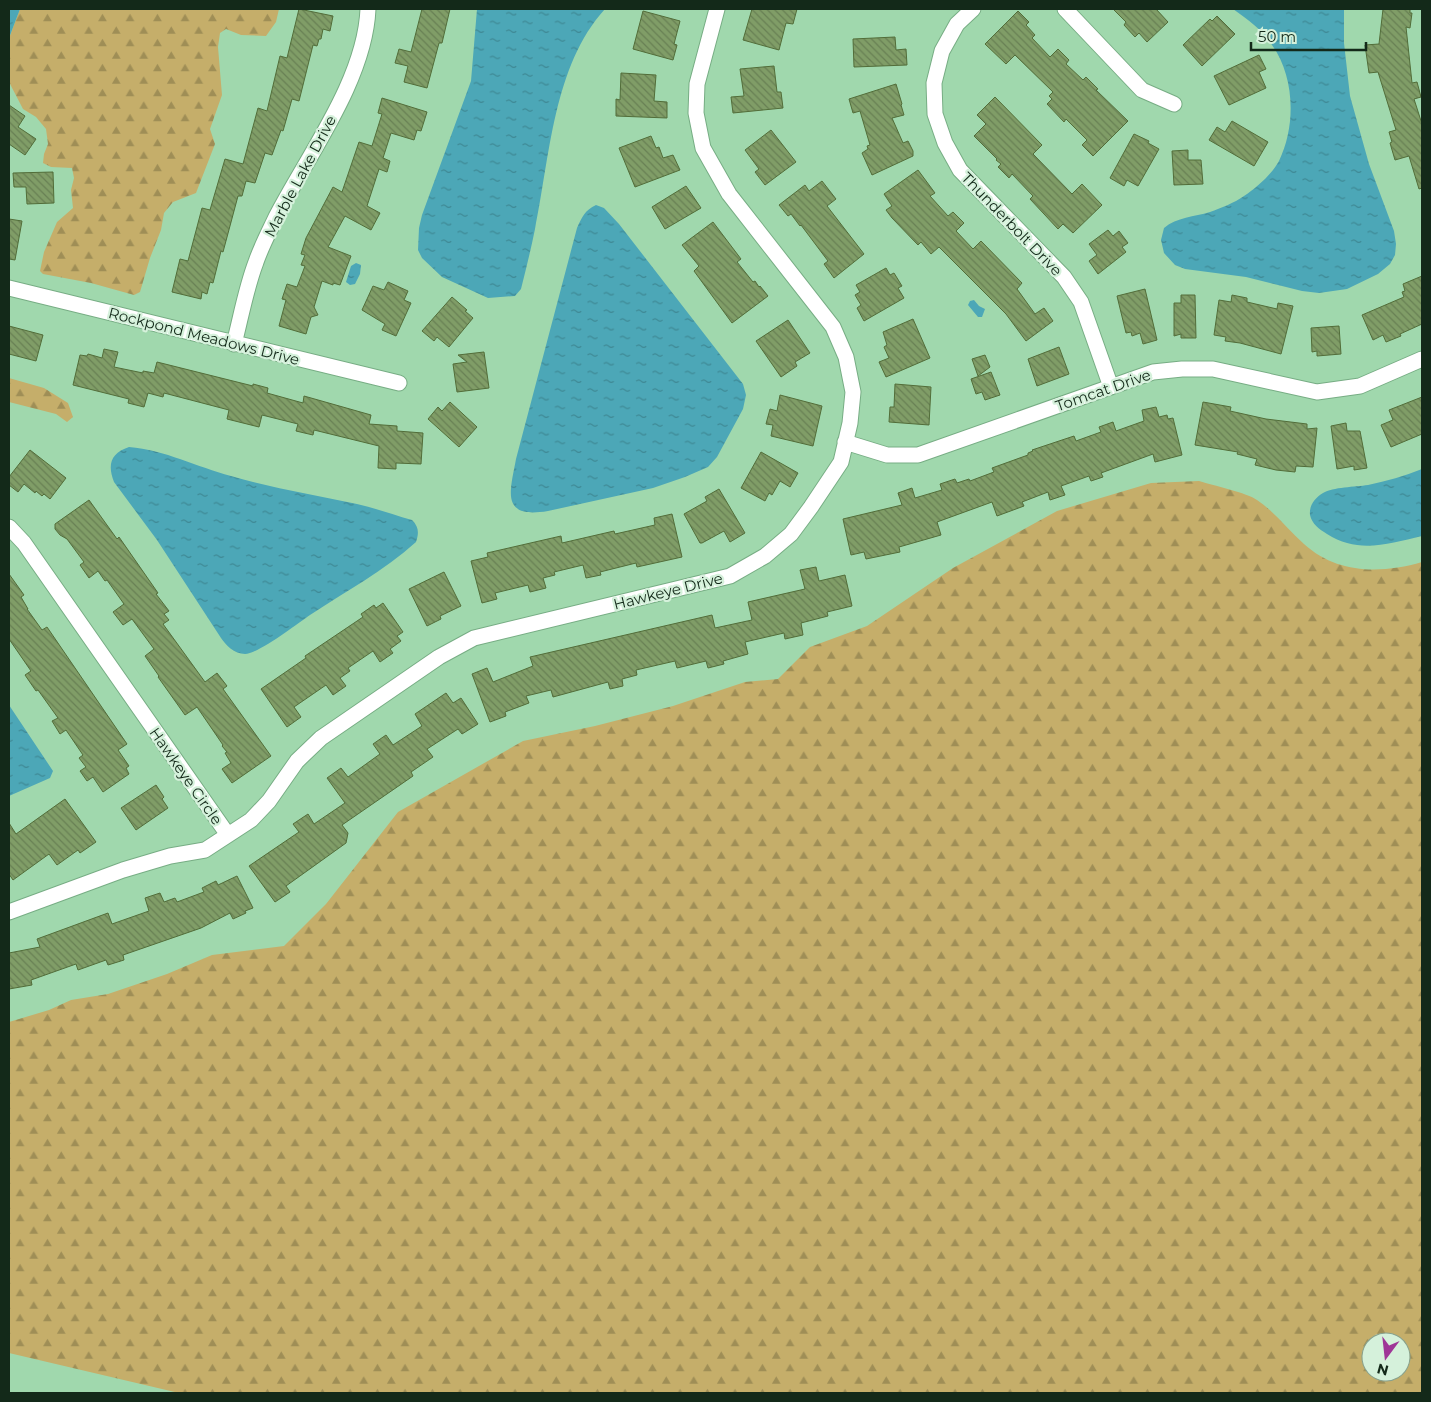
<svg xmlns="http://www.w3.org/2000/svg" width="1431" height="1402" font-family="Montserrat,sans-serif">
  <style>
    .forest { fill: url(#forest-firs); fill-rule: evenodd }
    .water { fill: url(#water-ripples) }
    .building { fill: url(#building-back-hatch); stroke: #526d39 }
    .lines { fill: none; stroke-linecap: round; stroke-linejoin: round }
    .minor-casing { stroke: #77ad84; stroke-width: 17 }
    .minor { stroke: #fff; stroke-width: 15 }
    .labels { text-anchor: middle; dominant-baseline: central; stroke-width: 4.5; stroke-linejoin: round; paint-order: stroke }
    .street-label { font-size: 15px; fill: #132919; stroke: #d5f1db }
  </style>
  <defs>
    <pattern id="forest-firs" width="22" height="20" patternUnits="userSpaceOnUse" patternTransform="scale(1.25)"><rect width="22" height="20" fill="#c5ae6a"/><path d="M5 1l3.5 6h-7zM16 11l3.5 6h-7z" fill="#9f8e56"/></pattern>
    <pattern id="water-ripples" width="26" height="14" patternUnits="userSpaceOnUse" patternTransform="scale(1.25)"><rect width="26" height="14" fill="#4ca7b7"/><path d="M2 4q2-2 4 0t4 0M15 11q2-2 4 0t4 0" fill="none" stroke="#3e8894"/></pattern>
    <pattern id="building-back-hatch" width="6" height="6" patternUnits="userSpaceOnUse" patternTransform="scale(1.25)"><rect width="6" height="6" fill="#809d67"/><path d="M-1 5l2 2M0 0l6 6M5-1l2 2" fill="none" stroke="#688054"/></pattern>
  </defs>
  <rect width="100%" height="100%" fill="#a0d8ad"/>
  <path class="forest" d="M 20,9 L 279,9 L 276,22 L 266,36 L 241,35 L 226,29 L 220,33 L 218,47 L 222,95 L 210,129 L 215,144 L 196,193 L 173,202 L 164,213 L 161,230 L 150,258 L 140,292 L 134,295 L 91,283 L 43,274 L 40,271 L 44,252 L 57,222 L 73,208 L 71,190 L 74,178 L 72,168 L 51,167 L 43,163 L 44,154 L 48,144 L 46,129 L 36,117 L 23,109 L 9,82 L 9,38 Z
    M 9,378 L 44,388 L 68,403 L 73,417 L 67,422 L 56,414 L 9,402 Z
    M 1199,481 C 1212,485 1248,493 1257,500 C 1275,512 1288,530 1304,544 C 1337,574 1381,574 1422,562 L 1422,1393 L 179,1393 L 9,1353 L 9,1022 L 49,1010 L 71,1000 L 108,994 L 167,974 L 212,955 L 284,946 L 326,904 L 398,812 L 523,741 L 595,726 L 673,706 L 745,682 L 778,679 L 810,647 L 867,626 L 953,568 L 1057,511 L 1151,483 ZM 1371,1342 L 1401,1342 L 1401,1372 L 1371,1372 Z"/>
  <path class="water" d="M 9,9 L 20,9 L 9,38 Z
    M 477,9 L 605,9 C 553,66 550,157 535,229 C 531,249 526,269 521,289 L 515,296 L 488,298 L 442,277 L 422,258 L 418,250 L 419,228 L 422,215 L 471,81 Z
    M 1233,9 L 1344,9 L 1344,43 L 1350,96 L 1369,164 L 1394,231 L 1396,244 L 1395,255 L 1390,264 L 1378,274 L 1347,289 L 1319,293 L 1302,291 L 1246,277 L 1185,269 L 1175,265 L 1164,253 L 1161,240 L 1164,228 C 1177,217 1194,217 1210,212 C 1221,208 1234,203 1244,196 C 1256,188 1272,174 1279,161 C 1296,126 1295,77 1272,45 C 1262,29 1248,20 1233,9 Z
    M 596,205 L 604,208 L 619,224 L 743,384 L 746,395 L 743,409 L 717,457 L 708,467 L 685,477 L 653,488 L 548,511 C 500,519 510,492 516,459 L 577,228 C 582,217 585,210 596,205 Z
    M 356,263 L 361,265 L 360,274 L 355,284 L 350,285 L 346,282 L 351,266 Z
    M 974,300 L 979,306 L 985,309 L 982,317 L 978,317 L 968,305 L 970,301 Z
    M 129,447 C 165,450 197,467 231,476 C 272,488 315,495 357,504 C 375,508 394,515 412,520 C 419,527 419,533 416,542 C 384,571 346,591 310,615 C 297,624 258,654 245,654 C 234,654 226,645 221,638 L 157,540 L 114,482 C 107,464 111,453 129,447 Z
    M 1422,469 L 1422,536 C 1388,544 1358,554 1327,534 C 1319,529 1312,524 1310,515 C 1309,505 1315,498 1323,493 C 1333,487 1355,487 1368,485 C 1387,481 1404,476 1422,469 Z
    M 9,705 L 53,771 L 50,778 L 9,796 Z"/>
  <path class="building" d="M 299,9 L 333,16 L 330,31 L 323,29 L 321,39 L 319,39 L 317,46 L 313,45 L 299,101 L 292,99 L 283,131 L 281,130 L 272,155 L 265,153 L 255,183 L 246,181 L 242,196 L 238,196 L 223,252 L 221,251 L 213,283 L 210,282 L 207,294 L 202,292 L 201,299 L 172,292 L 180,259 L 188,261 L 202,208 L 210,210 L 225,159 L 243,164 L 258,108 L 267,111 L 280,56 L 287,58 Z
    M 422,9 L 450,9 L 442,43 L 439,43 L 427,88 L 404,82 L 408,66 L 395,63 L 399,49 L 411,52 Z
    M 752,9 L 797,9 L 793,24 L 786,23 L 779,50 L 743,40 Z
    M 1113,9 L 1156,9 L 1168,22 L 1147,42 L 1139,33 L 1135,37 L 1124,25 L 1126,22 Z
    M 1383,9 L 1410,9 L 1410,13 L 1412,13 L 1410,28 L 1406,27 L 1412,83 L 1417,82 L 1421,97 L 1414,99 L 1422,124 L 1422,188 L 1419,189 L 1409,156 L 1395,160 L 1390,143 L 1392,142 L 1389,132 L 1396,130 L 1378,72 L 1369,73 L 1365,45 L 1379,44 Z
    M 643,11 L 680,21 L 674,44 L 677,45 L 673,60 L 633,49 Z
    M 1018,11 L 1029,22 L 1026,25 L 1035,35 L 1032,38 L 1050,57 L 1058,49 L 1069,60 L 1066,64 L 1083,80 L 1086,77 L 1098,89 L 1096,90 L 1128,121 L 1093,156 L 1082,145 L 1087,140 L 1066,119 L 1064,122 L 1047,104 L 1052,99 L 1049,96 L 1053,92 L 1015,55 L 1006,64 L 985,44 Z
    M 1217,16 L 1235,34 L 1202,66 L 1183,45 L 1210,19 L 1212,21 Z
    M 895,37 L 896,50 L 906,49 L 907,65 L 854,67 L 853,39 Z
    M 1259,55 L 1266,69 L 1259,72 L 1266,88 L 1229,105 L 1214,76 Z
    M 774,66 L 777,92 L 781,92 L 783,108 L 733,113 L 731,97 L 744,96 L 740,69 Z
    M 621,73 L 656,75 L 654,101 L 667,102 L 667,118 L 616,116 L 616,99 L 620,100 Z
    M 896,84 L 902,104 L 901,105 L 904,115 L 892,118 L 903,143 L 908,141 L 913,151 L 913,156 L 872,175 L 862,153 L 868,149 L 867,146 L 870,145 L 860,111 L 853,113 L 849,99 Z
    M 995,97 L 1042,145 L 1033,154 L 1072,194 L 1082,184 L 1102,205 L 1073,233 L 1063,224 L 1058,229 L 1030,199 L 1033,196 L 1012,174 L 1009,178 L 998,167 L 1001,164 L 996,160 L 997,159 L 974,136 L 986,124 L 977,115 Z
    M 382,98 L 427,112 L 421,131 L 417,130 L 414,140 L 391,133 L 383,158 L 390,161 L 387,172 L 379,169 L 367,206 L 380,213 L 371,230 L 345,216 L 328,247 L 351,256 L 340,285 L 333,283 L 333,285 L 322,281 L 314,307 L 318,315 L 311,317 L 306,334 L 279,326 L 286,300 L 282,299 L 287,284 L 297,287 L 305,266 L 301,265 L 305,255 L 301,254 L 306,238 L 333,187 L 342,192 L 359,142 L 372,146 L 382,114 L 378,113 Z
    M 9,105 L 25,116 L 18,127 L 36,139 L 25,155 L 9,144 Z
    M 1232,121 L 1268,142 L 1254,166 L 1209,140 L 1217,127 L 1225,132 Z
    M 771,130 L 796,162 L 765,185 L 755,172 L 759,169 L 745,150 Z
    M 1134,134 L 1149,141 L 1148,143 L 1159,149 L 1138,186 L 1127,180 L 1124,186 L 1110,178 Z
    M 651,136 L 656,148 L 659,147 L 663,158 L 673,155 L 680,170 L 635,187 L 619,148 Z
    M 1188,150 L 1188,160 L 1201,160 L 1203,184 L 1174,185 L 1172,151 Z
    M 918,170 L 935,193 L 930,196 L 948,216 L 953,212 L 964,223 L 956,231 L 973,249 L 981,241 L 1022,283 L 1017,289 L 1035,314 L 1044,308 L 1053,321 L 1026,341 L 1006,314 L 939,247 L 931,254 L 921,242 L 918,245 L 892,218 L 886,210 L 892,206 L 884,194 Z
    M 53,172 L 54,203 L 27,204 L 26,187 L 14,187 L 13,173 Z
    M 822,181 L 836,199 L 827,206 L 864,254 L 834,278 L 824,264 L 828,261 L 801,225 L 800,226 L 791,214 L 788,216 L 779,205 L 805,185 L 809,191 Z
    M 686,186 L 701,208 L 665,229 L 652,207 Z
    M 9,219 L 22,221 L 15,260 L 9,259 Z
    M 713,222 L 741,259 L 737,262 L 753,282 L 755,281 L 759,287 L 760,286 L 768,296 L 732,323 L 694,271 L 699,266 L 682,245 Z
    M 1108,230 L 1113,236 L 1119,231 L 1128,243 L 1122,247 L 1126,252 L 1098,274 L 1089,261 L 1097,255 L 1089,244 Z
    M 886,268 L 890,275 L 894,273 L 902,286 L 898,288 L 904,298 L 864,321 L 857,308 L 861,305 L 855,295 L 860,292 L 856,285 Z
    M 1422,276 L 1422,324 L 1400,334 L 1401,336 L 1386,342 L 1383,335 L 1373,340 L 1362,315 L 1404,297 L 1402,292 L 1405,291 L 1403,284 Z
    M 388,282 L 408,291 L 404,300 L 411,303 L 396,336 L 382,330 L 385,324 L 362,310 L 373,286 L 384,290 Z
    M 1145,289 L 1157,340 L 1143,344 L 1140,333 L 1132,336 L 1131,332 L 1126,333 L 1117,296 Z
    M 1181,295 L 1195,295 L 1196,338 L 1181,338 L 1181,334 L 1174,336 L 1174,303 L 1181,303 Z
    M 1232,295 L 1247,298 L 1247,302 L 1277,309 L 1278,303 L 1293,306 L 1281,354 L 1240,343 L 1225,341 L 1226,337 L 1214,335 L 1219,300 L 1231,302 Z
    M 452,297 L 467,310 L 465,311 L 473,318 L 449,347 L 437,337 L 434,341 L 422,331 Z
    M 913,319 L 930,358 L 886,377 L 879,362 L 889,358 L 884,347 L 887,345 L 883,332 Z
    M 788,320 L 810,353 L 795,362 L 797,366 L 781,377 L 756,341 Z
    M 9,326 L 43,335 L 36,361 L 9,354 Z
    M 1339,326 L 1341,354 L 1317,356 L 1317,351 L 1312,352 L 1311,328 Z
    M 1059,347 L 1069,374 L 1037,386 L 1028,359 Z
    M 104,349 L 118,352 L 114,367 L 143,373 L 143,371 L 154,373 L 157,362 L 253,386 L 253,384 L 268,388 L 267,393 L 303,403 L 304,396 L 371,415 L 369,424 L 397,426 L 397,431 L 423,433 L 421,464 L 396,463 L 396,469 L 378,468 L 379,446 L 314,430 L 313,435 L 296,431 L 298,424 L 262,415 L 259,427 L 227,419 L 229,410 L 164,393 L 163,397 L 148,393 L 144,407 L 128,403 L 129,399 L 73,385 L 80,355 L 87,356 L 88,354 L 102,358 Z
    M 484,352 L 489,388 L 457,392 L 453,364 L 467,362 L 458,355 Z
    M 985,355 L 990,367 L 978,376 L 972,359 Z
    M 991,372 L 1000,395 L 985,400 L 982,392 L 976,394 L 971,379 Z
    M 895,384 L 931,387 L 929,425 L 889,422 L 890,407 L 894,407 Z
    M 780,395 L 822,406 L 813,446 L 771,436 L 773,425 L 766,424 L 770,409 L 777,411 Z
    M 1422,397 L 1422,434 L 1391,447 L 1381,425 L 1393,420 L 1389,410 Z
    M 450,402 L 477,427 L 459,447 L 428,419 L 438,407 L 442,411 Z
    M 1203,402 L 1231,407 L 1230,411 L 1266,419 L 1307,424 L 1307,429 L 1317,428 L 1313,467 L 1296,466 L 1295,472 L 1276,470 L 1255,465 L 1257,459 L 1237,454 L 1238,452 L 1195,445 Z
    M 1156,407 L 1159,417 L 1167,415 L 1168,419 L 1173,418 L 1182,455 L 1155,462 L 1153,454 L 1101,473 L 1103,477 L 1091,481 L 1089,476 L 1061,486 L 1065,495 L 1050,500 L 1048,492 L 1022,502 L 1024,506 L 997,516 L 992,502 L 937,522 L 941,535 L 899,547 L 900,552 L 866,559 L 864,552 L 851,555 L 843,519 L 902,505 L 898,493 L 912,488 L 915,498 L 942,490 L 940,484 L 955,479 L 957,483 L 969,479 L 970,481 L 994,472 L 992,468 L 1028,455 L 1028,453 L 1033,451 L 1032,450 L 1074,436 L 1076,441 L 1101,432 L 1099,427 L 1113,422 L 1116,431 L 1144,421 L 1142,410 Z
    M 1346,423 L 1347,431 L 1360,431 L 1367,468 L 1354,470 L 1354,466 L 1337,469 L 1331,426 Z
    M 30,450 L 66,478 L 50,499 L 44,494 L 42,496 L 36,491 L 35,493 L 24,484 L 18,492 L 9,485 L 9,477 Z
    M 761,452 L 798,473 L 790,487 L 780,481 L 772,495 L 769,493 L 765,501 L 741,488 Z
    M 719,489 L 745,533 L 730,542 L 724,531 L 702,543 L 700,543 L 684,514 L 707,501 L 705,497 Z
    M 89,500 L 117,539 L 119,537 L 158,593 L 156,594 L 169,611 L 164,614 L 169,620 L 163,624 L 205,682 L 217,673 L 227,686 L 223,689 L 271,756 L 232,783 L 222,769 L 231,763 L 225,753 L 227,752 L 222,746 L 223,745 L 197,707 L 185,715 L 158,677 L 159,676 L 145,656 L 154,649 L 132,619 L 123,625 L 113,612 L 124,604 L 107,580 L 105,581 L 98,571 L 89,578 L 80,565 L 84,562 L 67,539 L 60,535 L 55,529 L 55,524 Z
    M 672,514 L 682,557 L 637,567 L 636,563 L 600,572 L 601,575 L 586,578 L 583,565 L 554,572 L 555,575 L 543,578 L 546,588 L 530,592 L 528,585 L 495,593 L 497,599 L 482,603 L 471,561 L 488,557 L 487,553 L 561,536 L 562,543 L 614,531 L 615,534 L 655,525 L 654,518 Z
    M 816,567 L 819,581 L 845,575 L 852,606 L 827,612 L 828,616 L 801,623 L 803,635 L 785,639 L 784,633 L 745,642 L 748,654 L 723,661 L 724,664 L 708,668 L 706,661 L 677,668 L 675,661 L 636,670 L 637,675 L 622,679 L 623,686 L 610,689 L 608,682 L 553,697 L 551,690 L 526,696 L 529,703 L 505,712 L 506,716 L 490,722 L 472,674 L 487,668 L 493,682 L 533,666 L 530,657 L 712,615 L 715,628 L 752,620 L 748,602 L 805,589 L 800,570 Z
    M 444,572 L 461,606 L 440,616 L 441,619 L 427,626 L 409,589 Z
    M 9,574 L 24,595 L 21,597 L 28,609 L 27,609 L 42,630 L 47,627 L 127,744 L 118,750 L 129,766 L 126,768 L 129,774 L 103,792 L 93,777 L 87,781 L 80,771 L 86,767 L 79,758 L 83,755 L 66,730 L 60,734 L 52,721 L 58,718 L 38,690 L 36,691 L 25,675 L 31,671 L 9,639 Z
    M 383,603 L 403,632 L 397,636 L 401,641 L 390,649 L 393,653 L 380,662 L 373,651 L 348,668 L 350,671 L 340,678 L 346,686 L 333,695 L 326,685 L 294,707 L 301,717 L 287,727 L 261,689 L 306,658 L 305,656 L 363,617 L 361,614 L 374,605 L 376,608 Z
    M 446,693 L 453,703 L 461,698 L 478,724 L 462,734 L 458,729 L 427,749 L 433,757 L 411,772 L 413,776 L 342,825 L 348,833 L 346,843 L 286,886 L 290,892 L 275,902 L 249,866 L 299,832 L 293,824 L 308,814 L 314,824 L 345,803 L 327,778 L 341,768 L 348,777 L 380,754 L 373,744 L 386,735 L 393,745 L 422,726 L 415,714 Z
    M 156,785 L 164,797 L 162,799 L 168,808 L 136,830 L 121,808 Z
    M 65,799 L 96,842 L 80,853 L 78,850 L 57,865 L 49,854 L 13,880 L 9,874 L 9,823 L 16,834 Z
    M 237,876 L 253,908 L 245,911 L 246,913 L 233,919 L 230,913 L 201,928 L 123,955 L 124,960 L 108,965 L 106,960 L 78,970 L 76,964 L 31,980 L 32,985 L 9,989 L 9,953 L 40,947 L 37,939 L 108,913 L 112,924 L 149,911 L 145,898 L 160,893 L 164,902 L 175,898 L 177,902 L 204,892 L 202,888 L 216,881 L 218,885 Z"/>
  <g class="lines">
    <g class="minor-casing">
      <path id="minor" d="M 973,9 L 957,24 L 942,51 L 934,83 L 935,114 L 945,143 L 960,170 L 1064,277 L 1081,302 L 1111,387
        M 1065,9 L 1142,90 L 1174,104
        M 9,288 L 399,383
        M 234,344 C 241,317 246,288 256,262 C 261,247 269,232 276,217 C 308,155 365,80 368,9
        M 845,442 L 887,455 L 918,455 L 1153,372 L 1182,369 L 1213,369 L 1317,392 L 1360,386 L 1422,359
        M 9,527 L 24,543 L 228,835
        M 9,912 L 123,870 L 170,856 L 205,850 L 251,820 L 269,801 L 297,761 L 321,738 L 439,657 L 474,638 L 730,576 L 765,556 L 791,534 L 811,507 L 841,462 L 850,423 L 853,392 L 846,357 L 833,327 L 729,194 L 703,148 L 696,113 L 697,84 L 717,9"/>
    </g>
    <use href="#minor" class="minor"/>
  </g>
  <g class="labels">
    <g class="street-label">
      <text transform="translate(300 176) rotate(-62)">Marble Lake Drive</text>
      <text transform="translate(1012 224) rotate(46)">Thunderbolt Drive</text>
      <text transform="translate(204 336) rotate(14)">Rockpond Meadows Drive</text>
      <text transform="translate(1103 390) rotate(-19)">Tomcat Drive</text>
      <text transform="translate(668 591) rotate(-14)">Hawkeye Drive</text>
      <text transform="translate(186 776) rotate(55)">Hawkeye Circle</text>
    </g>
  </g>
  <rect width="1431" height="1402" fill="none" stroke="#132919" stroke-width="20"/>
  <g transform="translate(1386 1357) rotate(195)"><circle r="24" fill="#d5f1db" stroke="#87a18d"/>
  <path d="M0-4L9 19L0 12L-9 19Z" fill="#9f3597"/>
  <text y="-8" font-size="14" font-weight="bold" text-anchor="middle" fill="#132919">N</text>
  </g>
  <path d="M1251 42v8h115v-8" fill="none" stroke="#132919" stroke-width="2.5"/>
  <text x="1258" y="42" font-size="15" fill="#132919" stroke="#d5f1db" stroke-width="4" paint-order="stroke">50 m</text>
</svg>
